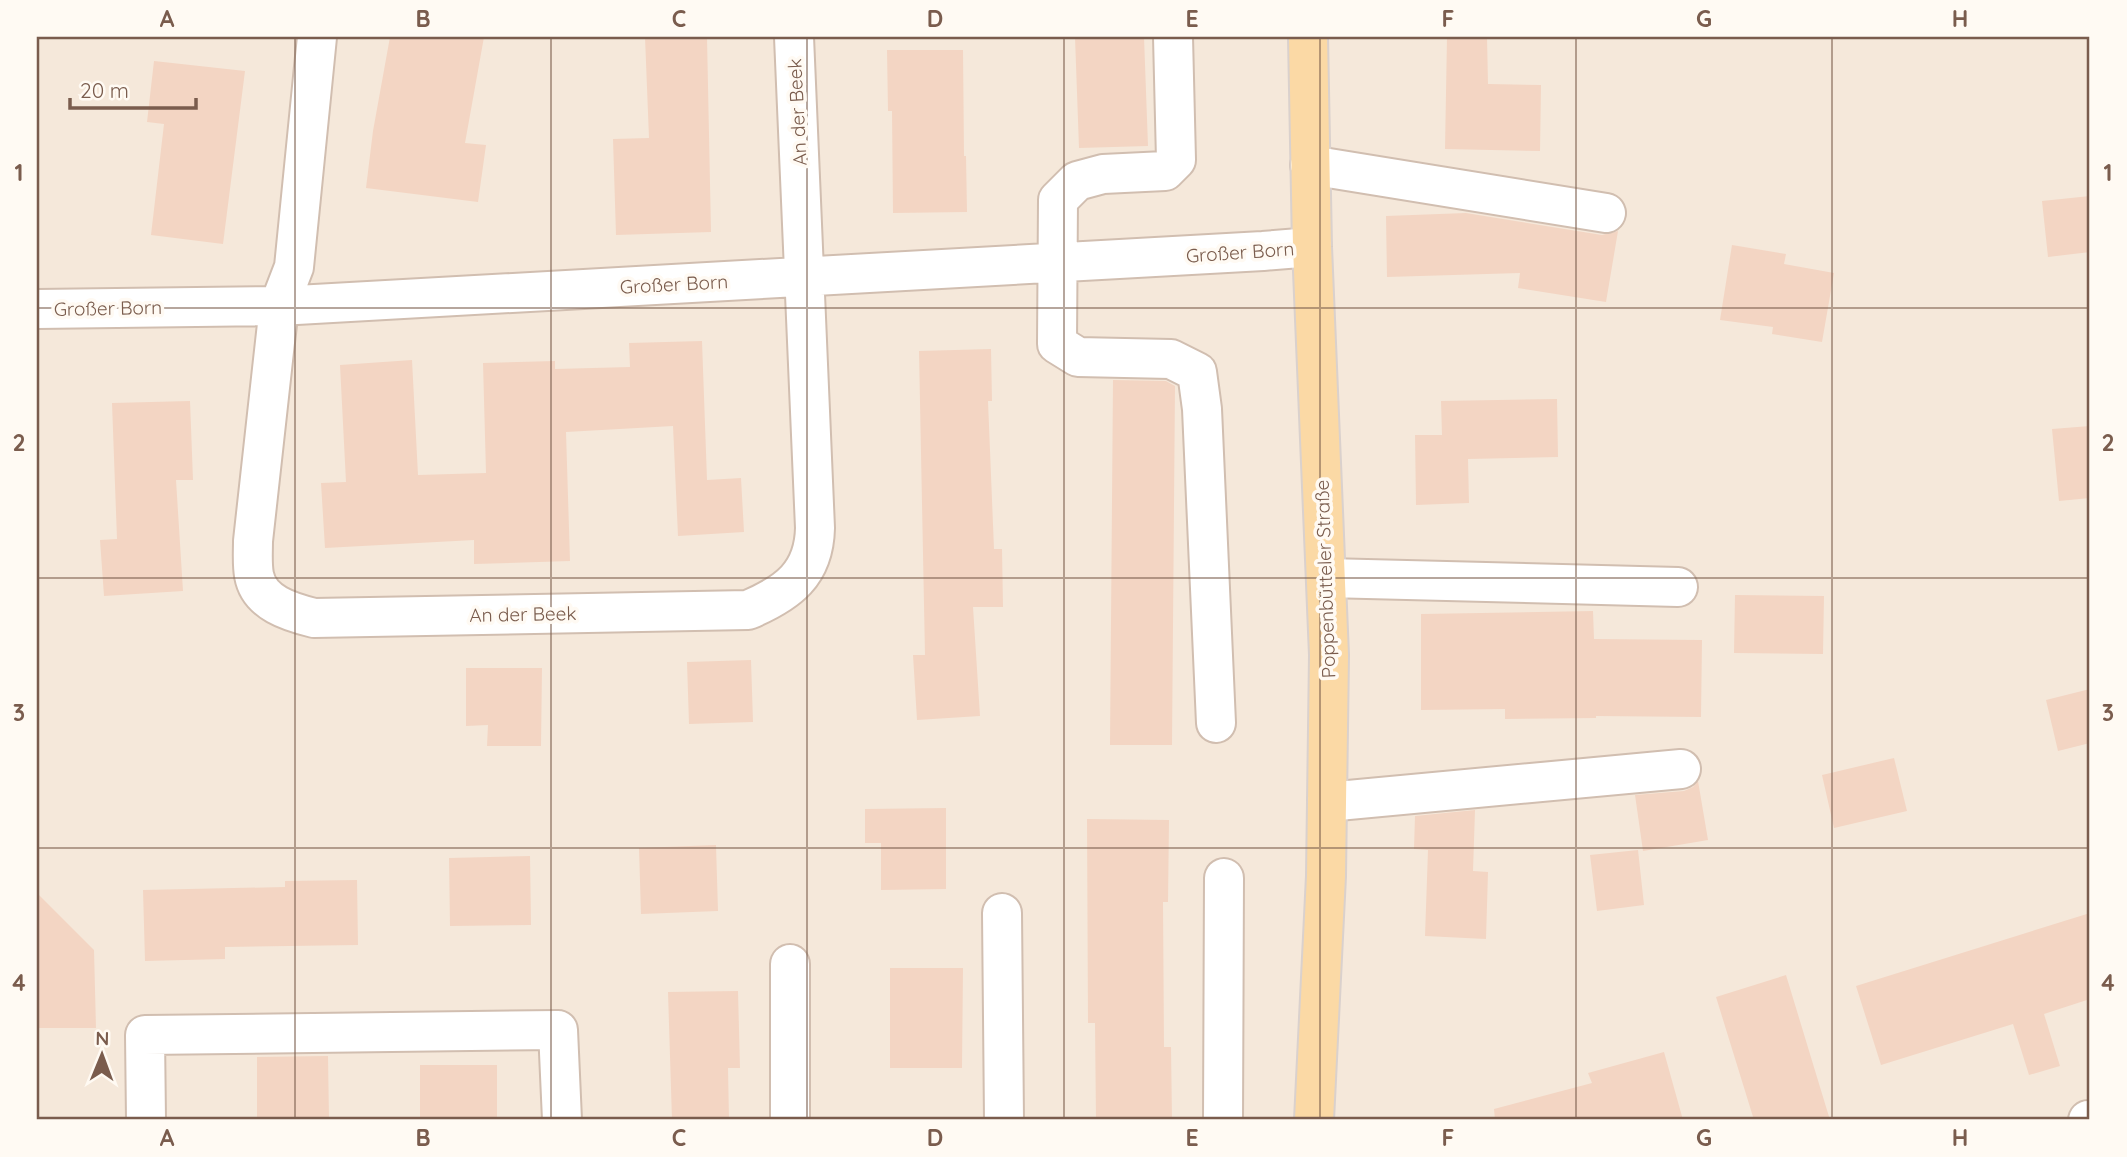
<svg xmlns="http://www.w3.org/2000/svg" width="2127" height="1157" font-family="Quicksand,sans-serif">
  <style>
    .residential { fill: #f5e8da }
    .building { fill: #f3d5c3 }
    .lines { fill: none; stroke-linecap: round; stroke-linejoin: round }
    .minor-casing { stroke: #d1beb0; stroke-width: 42 }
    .major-casing { stroke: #dad1cd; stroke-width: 42 }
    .minor { stroke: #fff; stroke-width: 38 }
    .major { stroke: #fbd9a5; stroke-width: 38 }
    .grid { fill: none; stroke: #7a5c4d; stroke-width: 2; stroke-opacity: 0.55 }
    .labels { text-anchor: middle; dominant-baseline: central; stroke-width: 7; stroke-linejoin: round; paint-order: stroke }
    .street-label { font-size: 19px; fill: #7a5c4d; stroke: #fffaf3 }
    .neatline { fill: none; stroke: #7a5c4d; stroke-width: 2.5 }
    .grid-label { font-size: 23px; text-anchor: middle; font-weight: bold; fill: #7a5c4d }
  </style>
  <rect width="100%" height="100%" fill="#fdf6ec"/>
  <path class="residential" d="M 37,37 L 2090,37 L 2090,1120 L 37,1120 Z"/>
  <path class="building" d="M 390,37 L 484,37 L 465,143 L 486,145 L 478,202 L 366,188 L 373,131 Z
    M 645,37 L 707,37 L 711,232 L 616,235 L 613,139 L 649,138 Z
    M 1075,37 L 1144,37 L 1148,146 L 1079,148 Z
    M 1447,37 L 1487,37 L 1488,84 L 1541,85 L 1540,151 L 1445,149 Z
    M 887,50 L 963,50 L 964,156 L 966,156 L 967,212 L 893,213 L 892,111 L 888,111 Z
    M 154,61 L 245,71 L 223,244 L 151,235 L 164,124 L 147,122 Z
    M 2090,196 L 2090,252 L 2048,257 L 2042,201 Z
    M 1466,213 L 1602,235 L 1618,231 L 1606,302 L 1518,288 L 1520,273 L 1387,277 L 1386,216 Z
    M 1732,245 L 1786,254 L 1784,264 L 1834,273 L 1822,342 L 1772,334 L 1773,327 L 1720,320 Z
    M 702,341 L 707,480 L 741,478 L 744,532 L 678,536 L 673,426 L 566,432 L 570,561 L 474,564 L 474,540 L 325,548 L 321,483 L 346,482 L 340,365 L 412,360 L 418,475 L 486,473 L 483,363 L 555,361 L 555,369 L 630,367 L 629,343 Z
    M 991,349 L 992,401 L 988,401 L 994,549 L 1002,549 L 1003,607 L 973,607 L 980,716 L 917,720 L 913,655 L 925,655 L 919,351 Z
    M 1113,380 L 1166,381 L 1175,386 L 1172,745 L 1110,745 Z
    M 1557,399 L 1558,457 L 1468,459 L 1469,503 L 1416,505 L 1415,435 L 1442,435 L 1441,401 Z
    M 190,401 L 193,480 L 176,480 L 183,591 L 104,596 L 100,540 L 117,539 L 112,403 Z
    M 2090,426 L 2090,498 L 2059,501 L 2052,429 Z
    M 1735,595 L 1824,596 L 1823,654 L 1734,653 Z
    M 1593,611 L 1594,639 L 1702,640 L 1701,717 L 1596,716 L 1596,718 L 1505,719 L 1505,709 L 1421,710 L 1421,614 Z
    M 751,660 L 753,722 L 689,724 L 687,662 Z
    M 466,668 L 542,668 L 541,746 L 487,746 L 488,725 L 466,726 Z
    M 2090,689 L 2090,743 L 2058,751 L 2046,700 Z
    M 1894,758 L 1907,811 L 1834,828 L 1822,775 Z
    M 1698,781 L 1708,840 L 1643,851 L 1635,795 L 1684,791 L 1693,787 Z
    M 946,808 L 946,889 L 881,890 L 881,843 L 865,843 L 865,809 Z
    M 1475,810 L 1473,871 L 1488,872 L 1486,939 L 1425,936 L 1428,850 L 1414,849 L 1415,816 Z
    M 1087,819 L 1169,820 L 1168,902 L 1163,902 L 1164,1047 L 1171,1047 L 1172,1120 L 1096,1120 L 1095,1023 L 1088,1023 Z
    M 716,845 L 718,911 L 641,914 L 639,848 Z
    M 1638,850 L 1644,905 L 1597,911 L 1590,855 Z
    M 530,856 L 531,925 L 450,926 L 449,858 Z
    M 357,880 L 358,945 L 225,947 L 225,959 L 145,961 L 143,890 L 285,887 L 285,881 Z
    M 37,893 L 94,950 L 96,1028 L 37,1028 Z
    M 2090,913 L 2090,999 L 2044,1014 L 2060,1066 L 2029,1075 L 2013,1024 L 1881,1065 L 1856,986 Z
    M 890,968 L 963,968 L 962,1068 L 890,1068 Z
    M 1786,975 L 1830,1120 L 1754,1120 L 1716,997 Z
    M 738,991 L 740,1068 L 728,1068 L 729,1120 L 672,1120 L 668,992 Z
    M 1664,1052 L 1683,1120 L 1495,1120 L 1494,1109 L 1592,1083 L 1588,1073 Z
    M 328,1056 L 329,1120 L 257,1120 L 257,1057 Z
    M 420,1065 L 497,1065 L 497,1120 L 420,1120 Z"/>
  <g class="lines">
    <g class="minor-casing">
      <path id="minor" d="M 317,37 L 294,267 L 279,306 L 253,541 C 253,552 252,564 254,575 C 259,603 290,612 314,618 L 748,610 C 788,593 814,574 815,528 L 794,37
        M 1173,37 L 1176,160 L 1165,171 L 1103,174 L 1077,181 L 1058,200 L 1057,344 L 1078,357 L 1171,359 L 1197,372 L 1202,409 L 1216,723
        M 1310,165 L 1606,213
        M 37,309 L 279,306 L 1263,251 L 1312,247
        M 1327,578 L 1678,587
        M 1327,802 L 1681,769
        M 1002,913 L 1004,1120
        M 790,964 L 790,1120
        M 146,1120 L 145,1035 L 558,1030 L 562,1120
        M 1223,1120 L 1224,878
        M 2088,1120 L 2090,1120"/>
    </g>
    <g class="major-casing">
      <path id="major" d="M 1308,37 L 1312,247 L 1329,655 L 1326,876 L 1314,1120"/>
    </g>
    <use href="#minor" class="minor"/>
    <use href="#major" class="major"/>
  </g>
  <path class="grid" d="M 295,37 L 295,1120M 551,37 L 551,1120M 807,37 L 807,1120M 1064,37 L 1064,1120M 1320,37 L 1320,1120M 1576,37 L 1576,1120M 1832,37 L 1832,1120M 37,308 L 2090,308M 37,578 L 2090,578M 37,848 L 2090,848"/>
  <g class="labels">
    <g class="street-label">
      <text transform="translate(797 112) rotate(-93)">An der Beek</text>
      <text transform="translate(1240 252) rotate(-4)">Großer Born</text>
      <text transform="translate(674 284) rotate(-3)">Großer Born</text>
      <text transform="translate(108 308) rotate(-1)">Großer Born</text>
      <text transform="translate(1325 579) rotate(-92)">Poppenbütteler Straße</text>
      <text transform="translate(523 614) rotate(-1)">An der Beek</text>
    </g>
  </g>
  <rect width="2127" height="1157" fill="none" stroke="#fffaf3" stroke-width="77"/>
  <g transform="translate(102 1055) rotate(1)" stroke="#fffaf3" stroke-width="5" paint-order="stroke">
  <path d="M0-5L12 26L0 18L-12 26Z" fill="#7a5c4d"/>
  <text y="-10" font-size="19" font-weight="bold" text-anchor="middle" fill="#7a5c4d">N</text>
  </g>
  <path d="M70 98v10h126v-10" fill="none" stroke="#7a5c4d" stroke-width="3.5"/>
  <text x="80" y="98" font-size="21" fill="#7a5c4d" stroke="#fffaf3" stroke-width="5" paint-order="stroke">20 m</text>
  <rect x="38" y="38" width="2050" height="1080" class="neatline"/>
  <g class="grid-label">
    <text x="167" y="27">A</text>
    <text x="423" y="27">B</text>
    <text x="679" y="27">C</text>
    <text x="935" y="27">D</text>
    <text x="1192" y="27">E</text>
    <text x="1448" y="27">F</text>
    <text x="1704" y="27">G</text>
    <text x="1960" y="27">H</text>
    <text x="19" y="181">1</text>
    <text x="2108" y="181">1</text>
    <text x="19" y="451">2</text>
    <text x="2108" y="451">2</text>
    <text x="19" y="721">3</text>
    <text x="2108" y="721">3</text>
    <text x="19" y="991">4</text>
    <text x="2108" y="991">4</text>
    <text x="167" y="1146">A</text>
    <text x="423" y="1146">B</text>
    <text x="679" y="1146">C</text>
    <text x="935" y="1146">D</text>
    <text x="1192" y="1146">E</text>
    <text x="1448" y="1146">F</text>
    <text x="1704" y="1146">G</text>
    <text x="1960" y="1146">H</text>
  </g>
</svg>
